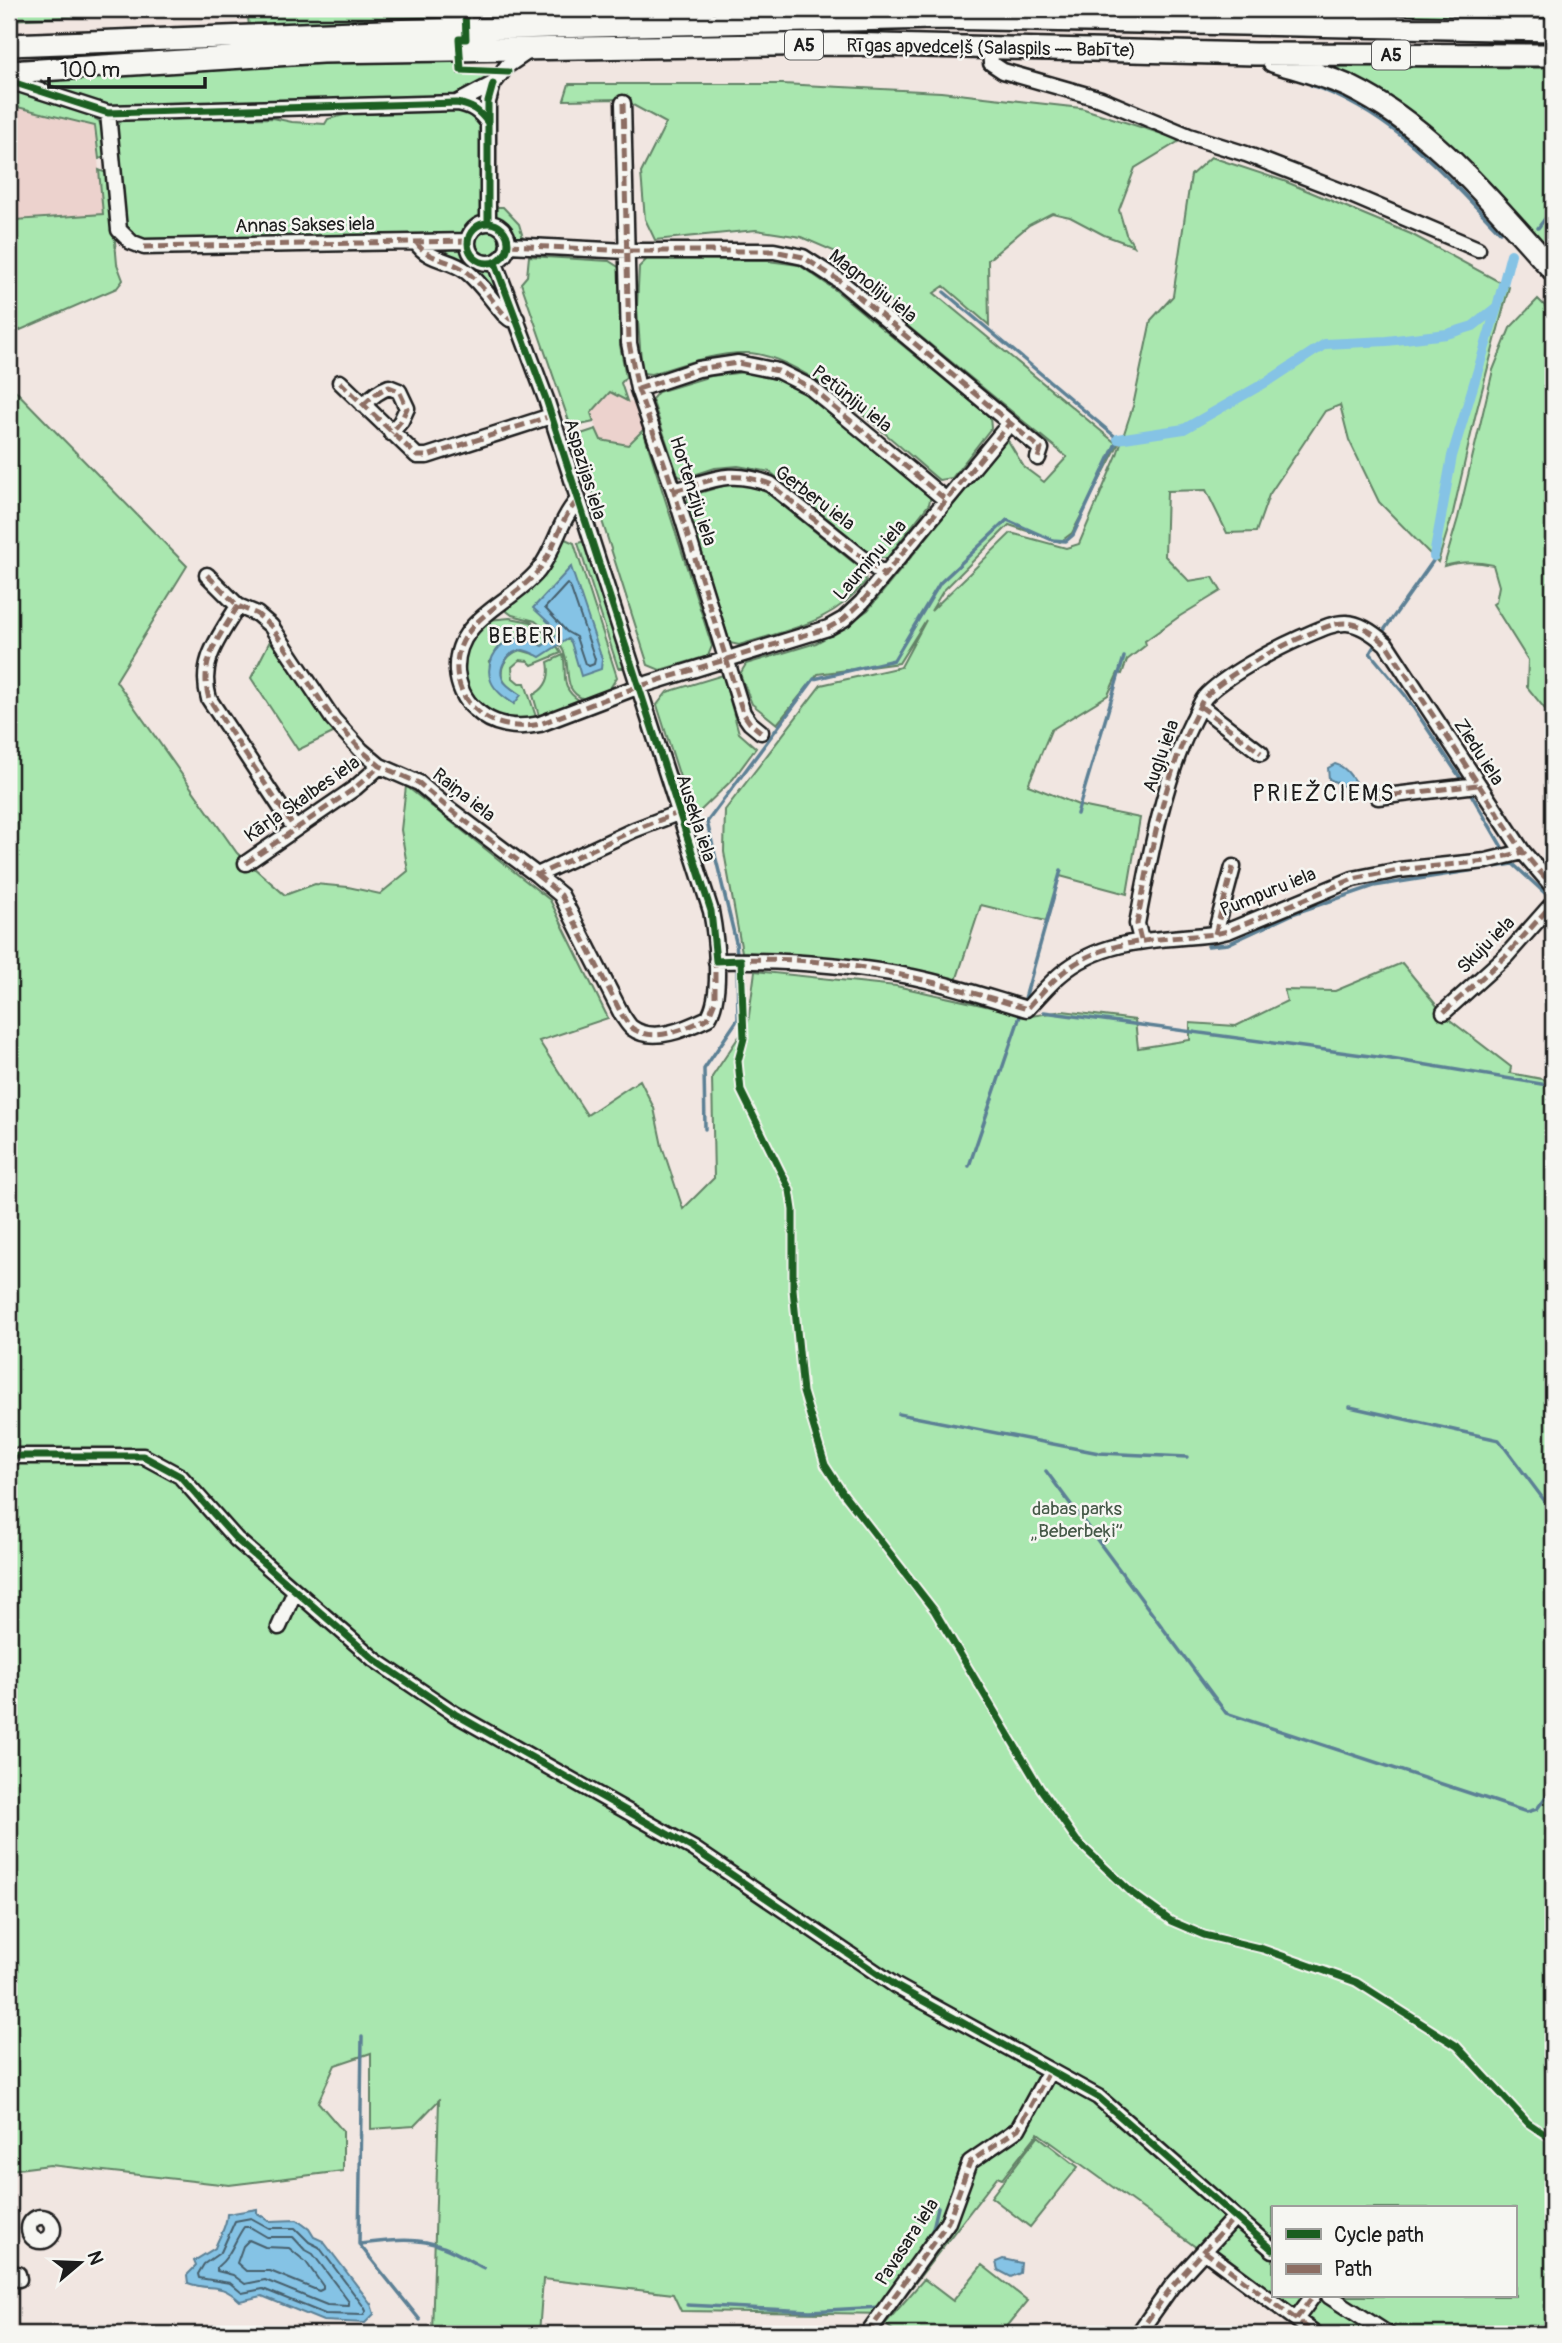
<svg xmlns="http://www.w3.org/2000/svg" width="1562" height="2343" font-family="Pangolin,sans-serif">
  <style>
    .built { fill: #ecd2cd }
    .green { fill: #a9e7af; stroke: #628266; stroke-width: 2; fill-rule: evenodd }
    .water { fill: #85c3e5; stroke: #5b8095; stroke-width: 2 }
    .lines { fill: none; stroke-linecap: round; stroke-linejoin: round }
    .shore { stroke: #465f6c; stroke-width: 2 }
    .stream { stroke: #5b8095; stroke-width: 3.5 }
    .canal { stroke: #85c3e5; stroke-width: 10 }
    .minor-casing { stroke: #1c1c1c; stroke-width: 19 }
    .highway-casing { stroke: #1c1c1c; stroke-width: 26 }
    .minor { stroke: #f6f6f2; stroke-width: 14 }
    .highway { stroke: #f6f6f2; stroke-width: 21 }
    .quiet { stroke: #8d6e63; stroke-width: 5; stroke-dasharray: 10 5; stroke-linecap: butt }
    .cycleway-casing { stroke: #f6f6f2; stroke-width: 11 }
    .cycleway { stroke: #1b5e20; stroke-width: 7 }
    .labels { text-anchor: middle; dominant-baseline: central; stroke-width: 5; stroke-linejoin: round; paint-order: stroke }
    .shield { fill: #f6f6f2; stroke: #5d5d5c; stroke-width: 2 }
    .shield-label { font-size: 18px; font-weight: bold; fill: #1c1c1c }
    .street-label { font-size: 19px; fill: #1c1c1c; stroke: #f6f6f2 }
    .park-label { font-size: 19px; fill: #465948; stroke: #f6f6f2 }
    .neighbourhood-label { font-size: 21px; letter-spacing: 2px; fill: #1c1c1c; stroke: #f6f6f2 }
    .quarter-label { font-size: 23px; letter-spacing: 2px; fill: #1c1c1c; stroke: #f6f6f2 }
  </style>
  <rect width="100%" height="100%" fill="#f1e6e1"/>
  <filter id="ink" filterUnits="userSpaceOnUse"><feTurbulence type="fractalNoise" baseFrequency=".0143" numOctaves="2"/><feDisplacementMap in="SourceGraphic" scale="14" xChannelSelector="R" yChannelSelector="G"/><feConvolveMatrix kernelMatrix="1 2 1 2 8 2 1 2 1" color-interpolation-filters="sRGB"/></filter>
  <g filter="url(#ink)">
    <path class="built" d="M 9,105 L 95,126 L 103,214 L 15,220 Z
      M 611,392 L 636,405 L 643,430 L 628,445 L 601,440 L 591,413 Z"/>
    <path class="green" d="M 9,9 L 165,9 L 162,12 L 9,20 Z
      M 247,9 L 463,9 L 463,15 L 249,26 Z
      M 1334,9 L 1553,9 L 1553,19 L 1323,17 Z
      M 456,58 L 458,74 L 493,73 L 484,83 L 457,97 L 116,108 L 97,104 L 25,81 L 194,66 Z
      M 1329,66 L 1553,68 L 1553,260 L 1481,182 L 1327,68 Z
      M 569,84 L 782,84 L 941,92 L 1081,108 L 1181,140 L 1135,168 L 1119,210 L 1126,234 L 1134,246 L 1104,235 L 1070,217 L 1052,213 L 1029,225 L 988,260 L 989,325 L 944,286 L 934,293 L 1118,445 L 1072,533 L 1060,542 L 1009,525 L 943,591 L 931,611 L 1011,533 L 1066,548 L 1079,544 L 1117,455 L 1133,406 L 1151,320 L 1173,296 L 1191,175 L 1211,157 L 1284,181 L 1411,234 L 1509,287 L 1475,417 L 1453,513 L 1438,562 L 1379,502 L 1349,440 L 1340,405 L 1325,411 L 1269,495 L 1256,532 L 1227,533 L 1206,490 L 1167,491 L 1165,556 L 1189,581 L 1213,577 L 1221,591 L 1180,616 L 1145,641 L 1146,645 L 1127,660 L 1122,674 L 1118,673 L 1108,695 L 1051,730 L 1028,785 L 1081,806 L 1140,818 L 1127,894 L 1060,876 L 1046,921 L 981,905 L 955,984 L 834,959 L 742,952 L 724,852 L 725,810 L 821,685 L 901,667 L 926,620 L 899,663 L 818,674 L 777,724 L 752,704 L 740,674 L 746,664 L 816,643 L 840,630 L 868,610 L 1007,439 L 1024,467 L 1044,482 L 1067,457 L 898,318 L 902,313 L 836,252 L 801,237 L 756,230 L 655,240 L 645,219 L 641,173 L 666,123 L 622,99 L 564,100 Z
      M 9,87 L 80,110 L 99,121 L 106,139 L 108,156 L 99,159 L 95,126 L 9,105 Z
      M 467,110 L 481,123 L 482,216 L 462,234 L 150,244 L 132,234 L 124,223 L 116,130 L 119,123 L 125,119 L 273,118 L 292,122 L 325,124 L 328,119 L 348,114 Z
      M 9,127 L 15,220 L 103,214 L 99,170 L 109,174 L 117,264 L 123,280 L 117,288 L 9,335 Z
      M 494,207 L 503,207 L 519,224 L 524,241 L 515,238 L 509,226 L 495,217 Z
      M474 244a15 15 0 1 1 30 0a15 15 0 1 1-30 0Z
      M 449,245 L 459,246 C 464,252 466,259 473,264 C 491,279 489,261 500,290 L 492,295 L 446,257 Z
      M 529,256 L 609,261 L 620,268 L 620,345 L 626,377 L 621,383 L 627,401 L 610,392 L 591,413 L 594,422 L 571,427 L 521,283 L 527,276 Z
      M 647,259 L 760,260 L 799,265 L 834,289 L 990,417 L 991,428 L 952,478 L 939,480 C 894,443 803,352 745,353 C 713,353 681,365 651,374 L 642,373 L 637,307 L 639,267 Z
      M 1538,299 L 1553,314 L 1553,719 L 1527,687 L 1528,660 L 1493,604 L 1496,602 L 1499,586 L 1493,565 C 1476,561 1461,561 1444,566 L 1458,518 L 1493,370 L 1510,328 Z
      M 746,372 L 779,380 L 801,391 L 931,496 L 929,504 L 887,558 L 876,558 L 770,472 L 738,466 L 715,468 L 685,478 L 678,476 L 652,399 L 658,392 L 711,376 Z
      M 9,384 L 187,566 L 116,681 L 237,853 L 285,895 L 315,884 L 348,887 L 380,894 L 408,871 L 401,830 L 406,786 L 550,900 L 608,1018 L 539,1041 L 587,1115 L 640,1080 L 654,1108 L 662,1146 L 683,1209 L 714,1178 L 712,1077 L 748,1023 L 755,971 L 896,986 L 1031,1016 L 1063,1011 L 1135,1020 L 1138,1048 L 1190,1040 L 1190,1023 L 1236,1026 L 1287,1001 L 1284,990 L 1335,991 L 1402,963 L 1446,1017 L 1511,1067 L 1510,1073 L 1553,1081 L 1553,2334 L 1316,2334 L 1038,2133 L 1002,2179 L 997,2177 L 891,2314 L 681,2311 L 673,2294 L 543,2279 L 539,2334 L 432,2334 L 439,2100 L 414,2126 L 371,2129 L 371,2053 L 335,2065 L 318,2102 L 343,2131 L 343,2171 L 229,2185 L 50,2165 L 9,2170 ZM 1273,2208 L 1515,2208 L 1515,2296 L 1273,2296 Z
      M 596,429 L 601,440 L 628,445 L 643,430 L 712,646 L 708,656 L 660,670 L 648,665 L 575,436 Z
      M 733,483 L 751,486 L 766,492 L 864,571 L 866,581 C 832,624 789,629 739,645 L 730,643 L 686,504 L 689,496 Z
      M 563,538 L 574,543 L 617,677 L 609,690 L 584,699 C 558,689 575,663 559,644 L 568,639 L 571,642 L 571,568 L 534,608 L 560,632 L 554,637 L 535,621 L 512,615 L 504,609 C 536,586 544,571 563,538 Z
      M 585,541 L 625,668 L 618,668 L 578,543 Z
      M 510,618 L 531,622 L 551,639 L 542,646 L 529,640 L 489,662 L 514,704 L 520,695 C 516,692 510,688 506,684 C 495,671 507,654 520,650 L 540,656 L 557,646 L 561,653 L 532,665 L 528,661 L 520,660 L 512,667 L 513,678 L 519,683 L 525,683 L 536,717 C 494,728 451,691 468,647 C 472,636 480,629 488,620 Z
      M 270,641 L 335,732 L 298,750 L 251,678 Z
      M 563,655 C 568,675 558,687 580,701 L 539,716 L 533,695 C 547,688 551,677 548,662 Z
      M 723,675 L 739,733 L 756,748 L 733,779 L 693,818 L 657,705 L 667,692 Z
      M 1038,2136 L 1078,2167 L 1030,2227 L 991,2197 Z
      M 982,2265 L 1028,2301 L 1001,2334 L 898,2334 L 885,2324 L 924,2279 L 953,2301 Z"/>
    <path class="water" d="M 571,567 L 602,659 L 601,669 L 581,676 L 571,642 L 568,639 L 540,657 C 534,654 529,651 523,650 C 509,650 497,667 503,680 C 506,686 515,691 521,695 L 514,704 C 505,698 495,691 491,681 C 485,665 495,646 510,640 C 521,636 533,642 542,646 L 560,633 L 533,608 Z
      M 1335,764 C 1346,767 1351,776 1357,785 L 1353,790 L 1329,779 L 1328,768 Z
      M 257,2209 L 257,2213 L 270,2221 L 297,2220 L 309,2229 L 314,2237 L 323,2241 L 371,2304 L 374,2314 L 365,2323 L 323,2321 L 262,2296 L 240,2301 C 217,2280 211,2292 188,2283 L 187,2275 L 196,2266 L 194,2261 L 215,2248 C 219,2236 227,2227 227,2214 Z
      M 1003,2259 L 1021,2263 L 1020,2273 L 1011,2277 L 998,2270 L 996,2262 Z"/>
    <g class="lines">
      <path class="shore" d="M 567,584 L 570,586 L 595,659 L 594,664 L 589,666 L 585,664 L 576,637 L 567,632 L 545,608 Z
        M 251,2218 L 269,2228 L 295,2228 L 309,2242 L 319,2247 L 364,2307 L 366,2311 L 363,2315 L 325,2314 L 263,2289 L 242,2293 L 230,2283 L 199,2278 L 198,2274 L 204,2264 L 221,2252 L 235,2221 Z
        M 244,2227 L 250,2227 L 267,2237 L 293,2237 L 304,2249 L 313,2254 L 349,2302 L 349,2306 L 327,2305 L 265,2280 L 245,2284 L 233,2275 L 217,2271 L 217,2267 C 231,2256 234,2241 244,2227 Z
        M 249,2240 L 265,2247 L 289,2248 L 306,2262 L 323,2286 L 323,2289 L 319,2291 L 270,2271 L 246,2271 L 237,2263 L 243,2246 Z"/>
      <path class="stream" d="M 1311,85 C 1393,114 1442,172 1500,232
        M 1538,228 L 1553,208
        M 1382,633 L 1433,561 L 1434,556
        M 1376,643 L 1370,653 L 1405,695 L 1463,782
        M 1471,794 L 1503,849
        M 1077,814 L 1124,657
        M 1208,946 L 1228,944 L 1295,913 L 1374,886 L 1513,864 L 1548,896
        M 737,954 L 736,942 L 707,822 L 814,679 L 894,660 L 940,583 L 1007,520 L 1052,540 L 1066,541 L 1073,535 L 1118,439 L 944,292
        M 1024,1002 L 1061,870
        M 1044,1012 L 1385,1058 L 1553,1086
        M 705,1129 L 704,1069 L 738,1019 L 737,966
        M 969,1166 L 1021,1013
        M 1350,1407 L 1499,1440 L 1553,1512
        M 899,1414 L 1099,1453 L 1187,1457
        M 1046,1471 L 1226,1713 L 1527,1812 L 1537,1809 L 1553,1787
        M 362,2037 L 359,2244 L 420,2320
        M 359,2244 C 386,2241 417,2236 443,2247 C 457,2252 470,2261 484,2268
        M 922,2246 L 933,2229 L 938,2207
        M 687,2305 L 810,2311 L 881,2307"/>
      <path class="canal" d="M 1118,439 L 1184,429 L 1270,380 L 1325,344 L 1387,341 L 1447,334 L 1473,326 L 1497,307
        M 1434,556 L 1452,456 L 1497,307 L 1511,254"/>
      <g class="minor-casing">
        <path id="minor" d="M 990,49 L 991,63 L 1003,71 L 1101,99 L 1189,136 L 1246,154 L 1344,192 L 1478,249
          M 9,81 L 108,113 L 457,103 C 472,106 479,110 488,123
          M 457,103 L 493,84 L 507,66 L 532,49
          M 623,103 L 629,343 L 638,389 L 674,491 L 743,713 L 750,723 L 761,732
          M 108,113 L 119,230 L 131,242 L 144,247 L 468,241
          M468 243a20 20 0 1 1 40 0a20 20 0 1 1-40 0Z
          M 488,223 L 488,102 L 493,84
          M 416,242 C 429,262 450,258 467,272 C 481,283 492,301 504,314 L 510,319 L 517,319
          M 509,245 L 627,251 L 774,251 L 803,257 L 840,281 L 1041,449 L 1038,458
          M 495,263 L 546,399 L 711,911 C 716,937 723,996 708,1018 C 687,1028 654,1044 632,1028 C 628,1025 625,1019 622,1015 L 561,895 L 537,875
          M 340,382 L 417,456 L 427,456 L 551,416
          M 638,389 L 698,369 L 738,363 L 778,371 L 810,387 L 946,500
          M 363,405 C 372,397 378,391 389,387 L 399,391 L 407,408 L 401,421 L 391,433
          M 674,491 C 714,480 729,469 770,484 L 884,575
          M 577,501 C 559,521 555,550 538,571 C 510,605 454,619 457,671 C 458,685 464,700 475,709 C 493,726 517,729 540,724 L 637,687 L 828,628 L 844,619 L 862,602 L 1010,423
          M 207,575 L 238,606 L 257,614 L 271,626 L 333,719 L 361,750 L 380,766 L 419,783 L 448,808 L 537,875 L 634,830 L 678,813
          M 238,606 C 219,638 198,661 209,699 L 295,829
          M 1200,706 L 1261,753
          M 1378,797 L 1477,785
          M 246,863 L 355,788 L 380,766
          M 1215,934 L 1233,867
          M 1141,940 L 1137,924 C 1149,860 1164,778 1193,720 C 1197,713 1200,703 1205,697 C 1223,677 1275,649 1300,638 C 1339,621 1350,613 1386,644 L 1523,852 L 1553,887
          M 716,961 C 782,960 848,964 913,977 C 952,985 990,998 1027,1009 C 1038,997 1049,984 1061,974 C 1105,937 1162,940 1215,934 L 1228,931 L 1353,879 L 1399,870 L 1486,861 L 1523,852
          M 1444,1012 L 1506,956 L 1553,903
          M 9,1456 L 143,1456 L 180,1476 L 236,1539 L 375,1660 L 455,1714 L 694,1849 L 896,1986 L 1098,2097 L 1273,2250
          M 279,1627 L 295,1591
          M29 2229a12 12 0 1 1 24 0a12 12 0 1 1-24 0Z
          M 1204,2251 L 1316,2334
          M 18,2274 L 19,2279
          M 1329,2296 L 1388,2334
          M 1296,2319 L 1313,2296
          M 867,2334 L 948,2222 L 970,2162 L 1018,2129 L 1049,2072
          M 1138,2334 L 1172,2286 L 1234,2218"/>
      </g>
      <g class="highway-casing">
        <path id="highway" d="M 1289,21 L 1327,9
          M 9,45 L 382,31 L 935,18 L 1553,30
          M 1273,61 C 1298,69 1326,76 1350,87 C 1432,127 1493,204 1553,270
          M 9,72 L 322,52 L 842,44 L 1255,54 L 1553,55"/>
      </g>
      <use href="#minor" class="minor"/>
      <use href="#highway" class="highway"/>
      <path class="quiet" d="M 623,103 L 629,343 L 638,389 L 674,491 L 743,713 L 750,723 L 761,732
        M 416,242 C 429,262 450,258 467,272 C 481,283 492,301 504,314 L 510,319 L 514,319
        M 509,245 L 627,251 L 774,251 L 803,257 L 840,281 L 1041,449 L 1038,458
        M 144,247 L 468,241
        M 340,382 L 417,456 L 427,456 L 551,416
        M 638,389 L 698,369 L 738,363 L 778,371 L 810,387 L 946,500
        M 363,405 C 372,397 378,391 389,387 L 399,391 L 407,408 L 401,421 L 391,433
        M 674,491 C 714,480 729,469 770,484 L 884,575
        M 577,501 C 559,521 555,550 538,571 C 510,605 454,619 457,671 C 458,685 464,700 475,709 C 493,726 517,729 540,724 L 637,687 L 828,628 L 844,619 L 862,602 L 1010,423
        M 207,575 L 238,606 L 257,614 L 271,626 L 333,719 L 361,750 L 380,766 L 419,783 L 448,808 L 537,875 L 634,830 L 678,813
        M 238,606 C 219,638 198,661 209,699 L 295,829
        M 1200,706 L 1261,753
        M 1378,797 L 1477,785
        M 246,863 L 355,788 L 380,766
        M 537,875 L 561,895 L 622,1015 C 625,1019 628,1025 632,1028 C 654,1044 687,1028 708,1018 L 715,1001 L 715,957
        M 1215,934 L 1233,867
        M 1141,940 L 1137,924 C 1149,860 1164,778 1193,720 C 1197,713 1200,703 1205,697 C 1223,677 1275,649 1300,638 C 1339,621 1350,613 1386,644 L 1523,852 L 1553,887
        M 735,960 C 834,954 934,980 1027,1009 C 1038,997 1049,984 1061,974 C 1105,937 1162,940 1215,934 L 1228,931 L 1353,879 L 1399,870 L 1486,861 L 1523,852
        M 1444,1012 L 1506,956 L 1553,903
        M 1204,2251 L 1316,2334
        M 1296,2319 L 1313,2296
        M 867,2334 L 948,2222 L 970,2162 L 1018,2129 L 1049,2072
        M 1138,2334 L 1172,2286 L 1234,2218"/>
      <g class="cycleway-casing">
        <path id="cycleway" d="M 465,9 L 466,39 L 459,39 L 461,70 L 508,72
          M 9,81 L 108,113 L 457,103 C 472,106 479,110 488,123
          M468 243a20 20 0 1 1 40 0a20 20 0 1 1-40 0Z
          M 488,223 L 488,102 L 493,84
          M 495,263 L 546,399 L 711,911 L 716,961 L 741,960 L 744,1038 L 738,1061 L 741,1091 L 790,1190 L 793,1210 L 793,1289 L 803,1392 L 825,1465 L 843,1493 L 934,1610 L 1040,1788 L 1077,1841 L 1132,1893 L 1171,1921 L 1204,1935 L 1263,1949 L 1356,1982 L 1457,2046 L 1528,2123 L 1553,2140
          M 9,1456 L 143,1456 L 180,1476 L 236,1539 L 375,1660 L 455,1714 L 694,1849 L 896,1986 L 1098,2097 L 1273,2250"/>
      </g>
      <use href="#cycleway" class="cycleway"/>
    </g>
  </g>
  <g class="labels">
    <g class="shield">
      <rect x="785" y="30.5" width="38" height="29" rx="5"/>
      <rect x="1372" y="40.5" width="38" height="29" rx="5"/>
    </g>
    <g class="shield-label">
      <text x="804" y="45">A5</text>
      <text x="1391" y="55">A5</text>
    </g>
    <g class="street-label">
      <text transform="translate(991 48) rotate(1)">Rīgas apvedceļš (Salaspils — Babīte)</text>
      <text transform="translate(305 225) rotate(-1)">Annas Sakses iela</text>
      <text transform="translate(873 286) rotate(38)">Magnoliju iela</text>
      <text transform="translate(852 399) rotate(38)">Petūniju iela</text>
      <text transform="translate(585 469) rotate(73)">Aspazijas iela</text>
      <text transform="translate(693 491) rotate(72)">Hortenziju iela</text>
      <text transform="translate(815 498) rotate(37)">Gerberu iela</text>
      <text transform="translate(870 560) rotate(-49)">Laumiņu iela</text>
      <text transform="translate(1479 752) rotate(57)">Ziedu iela</text>
      <text transform="translate(1161 756) rotate(-71)">Augļu iela</text>
      <text transform="translate(464 795) rotate(38)">Raiņa iela</text>
      <text transform="translate(302 799) rotate(-35)">Kārļa Skalbes iela</text>
      <text transform="translate(696 818) rotate(72)">Ausekļa iela</text>
      <text transform="translate(1268 892) rotate(-22)">Pumpuru iela</text>
      <text transform="translate(1486 945) rotate(-45)">Skuju iela</text>
      <text transform="translate(907 2242) rotate(-57)">Pavasara iela</text>
    </g>
    <g class="park-label">
      <text x="1077" y="1509">dabas parks<tspan x="1077" dy="22">„Beberbeķi”</tspan></text>
    </g>
    <g class="neighbourhood-label">
      <text x="526" y="636">BEBERI</text>
    </g>
    <g class="quarter-label">
      <text x="1324" y="793">PRIEŽCIEMS</text>
    </g>
  </g>
  <rect width="1562" height="2343" fill="none" stroke="#f6f6f2" stroke-width="35"/>
  <rect x="18" y="18" width="1527" height="2308" fill="none" stroke="#1c1c1c" stroke-width="2.5" filter="url(#ink)"/>
  <rect x="1272" y="2206" width="245" height="91" fill="#f6f6f2" stroke="#9f9f9c" stroke-width="2"/>
  <rect x="1286" y="2229" width="35" height="10" fill="#1b5e20" stroke="#9f9f9c" stroke-width="2"/>
  <text x="1334" y="2242" font-size="21" fill="#1c1c1c">Cycle path</text>
  <rect x="1286" y="2264" width="35" height="10" fill="#8d6e63" stroke="#9f9f9c" stroke-width="2"/>
  <text x="1334" y="2276" font-size="21" fill="#1c1c1c">Path</text>
  <g transform="translate(80 2263) rotate(71)" stroke="#f6f6f2" stroke-width="5" paint-order="stroke">
  <path d="M0-5L12 26L0 18L-12 26Z" fill="#1c1c1c"/>
  <text y="-10" font-size="19" font-weight="bold" text-anchor="middle" fill="#1c1c1c">N</text>
  </g>
  <path d="M49 77v10h156v-10" fill="none" stroke="#1c1c1c" stroke-width="3.5"/>
  <text x="60" y="77" font-size="21" fill="#1c1c1c" stroke="#f6f6f2" stroke-width="5" paint-order="stroke">100 m</text>
</svg>
